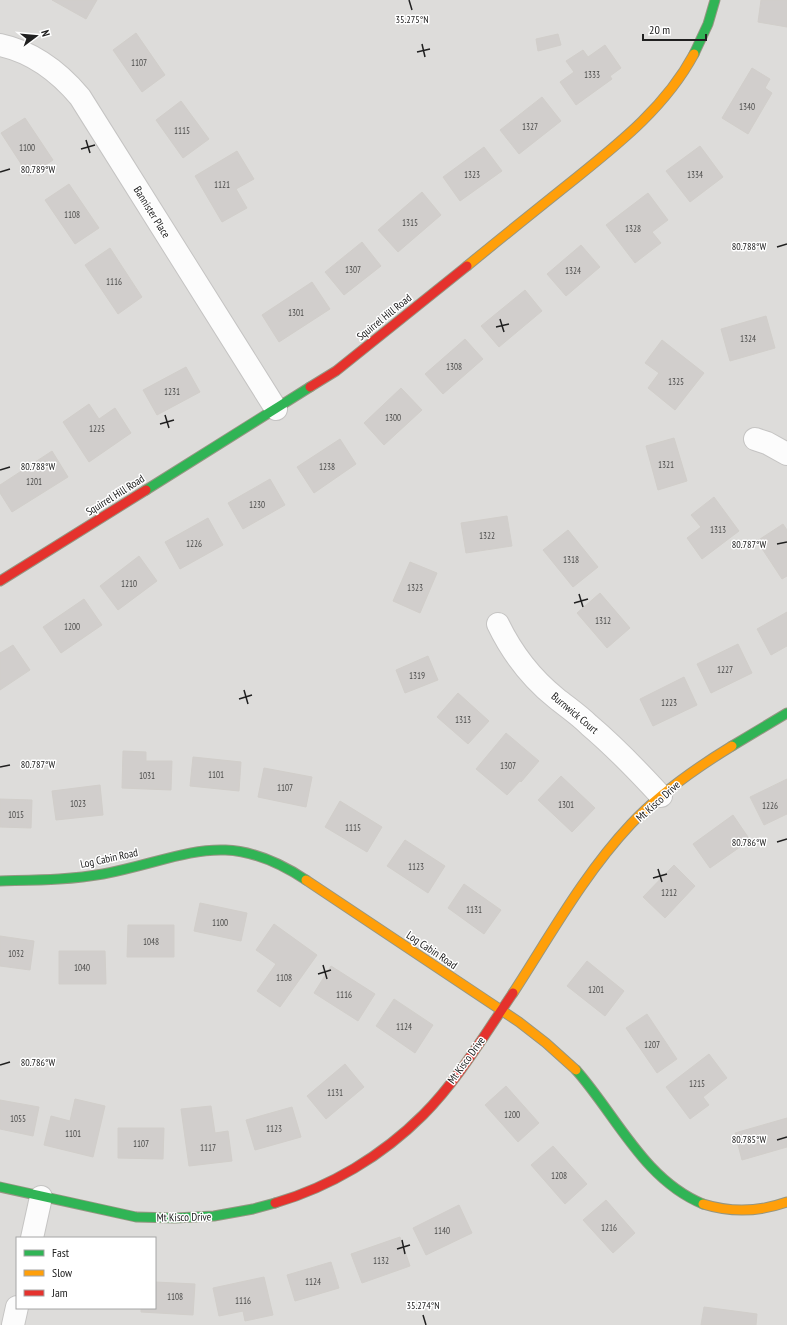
<svg xmlns="http://www.w3.org/2000/svg" width="787" height="1325" font-family="'PT Sans Narrow',sans-serif">
  <style>
    .residential { fill: #dddcda; fill-rule: evenodd }
    .building { fill: #d1cecc; stroke: #d1ceca }
    .lines { fill: none; stroke-linecap: round; stroke-linejoin: round }
    .street-casing { stroke: #c5c4c3; stroke-width: 24 }
    .fast-casing { stroke: #959682; stroke-width: 11 }
    .slow-casing { stroke: #959682; stroke-width: 11 }
    .jam-casing { stroke: #959682; stroke-width: 11 }
    .street { stroke: #fcfcfc; stroke-width: 22 }
    .fast { stroke: #30b455; stroke-width: 9 }
    .slow { stroke: #ff9f0a; stroke-width: 9 }
    .jam { stroke: #e5322d; stroke-width: 9 }
    .ticks { fill: none; stroke: #202020; stroke-width: 1.5 }
    .labels { text-anchor: middle; dominant-baseline: central; stroke-width: 3; stroke-linejoin: round; paint-order: stroke }
    .number-label { font-size: 9px; fill: #4c4c4b }
    .street-label { font-size: 11px; fill: #202020; stroke: #fff }
    .ticks-label { font-size: 10px; text-anchor: middle; fill: #202020; stroke: #fff; stroke-width: 3; stroke-linejoin: round; paint-order: stroke }
  </style>
  <rect width="100%" height="100%" fill="#eeece9"/>
  <path class="residential" d="M 0,0 L 787,0 L 787,1325 L 0,1325 ZM 17,1238 L 155,1238 L 155,1308 L 17,1308 Z"/>
  <path class="building" d="M 52,0 L 97,0 L 86,19 Z
    M 761,0 L 787,0 L 787,27 L 758,22 Z
    M 136,33 L 165,75 L 142,92 L 113,50 Z
    M 558,34 L 561,45 L 538,51 L 536,39 Z
    M 605,45 L 621,68 L 610,76 L 612,79 L 576,105 L 560,82 L 574,72 L 566,61 L 583,50 L 588,57 Z
    M 752,68 L 770,79 L 765,88 L 772,93 L 748,134 L 722,118 Z
    M 542,97 L 561,121 L 519,154 L 500,130 Z
    M 181,101 L 209,139 L 183,158 L 156,120 Z
    M 25,118 L 53,160 L 29,176 L 1,133 Z
    M 700,146 L 723,177 L 690,202 L 666,171 Z
    M 484,147 L 502,171 L 460,201 L 443,177 Z
    M 237,151 L 254,179 L 236,189 L 247,208 L 222,222 L 195,176 Z
    M 69,184 L 99,228 L 75,244 L 45,200 Z
    M 422,192 L 441,215 L 398,252 L 378,230 Z
    M 648,193 L 668,220 L 652,232 L 661,243 L 635,263 L 606,225 Z
    M 362,242 L 381,266 L 344,295 L 325,272 Z
    M 581,245 L 600,267 L 566,296 L 547,274 Z
    M 110,248 L 142,297 L 118,314 L 85,265 Z
    M 312,282 L 330,309 L 279,342 L 262,315 Z
    M 525,290 L 542,311 L 499,347 L 481,326 Z
    M 766,316 L 775,348 L 730,361 L 721,329 Z
    M 465,339 L 483,359 L 443,394 L 425,374 Z
    M 662,340 L 704,373 L 675,410 L 648,388 L 659,373 L 645,363 Z
    M 186,367 L 200,392 L 157,415 L 143,390 Z
    M 401,388 L 422,410 L 384,445 L 364,423 Z
    M 89,404 L 99,419 L 115,408 L 131,433 L 89,462 L 63,422 Z
    M 674,438 L 687,481 L 658,490 L 646,446 Z
    M 340,439 L 356,464 L 314,493 L 297,467 Z
    M 52,451 L 68,477 L 12,512 L 0,493 L 0,485 Z
    M 270,479 L 285,505 L 243,529 L 228,503 Z
    M 714,497 L 739,531 L 702,559 L 687,538 L 701,527 L 691,515 Z
    M 507,516 L 512,546 L 466,553 L 461,523 Z
    M 208,518 L 223,545 L 180,569 L 165,542 Z
    M 783,524 L 787,530 L 787,576 L 782,579 L 757,541 Z
    M 568,530 L 598,567 L 573,587 L 543,550 Z
    M 139,556 L 157,581 L 118,610 L 100,586 Z
    M 410,562 L 437,573 L 420,613 L 393,601 Z
    M 600,593 L 630,628 L 607,648 L 577,613 Z
    M 84,599 L 102,625 L 61,653 L 43,627 Z
    M 787,612 L 787,646 L 771,655 L 757,629 Z
    M 738,644 L 752,673 L 711,693 L 697,664 Z
    M 13,645 L 30,670 L 0,690 L 0,653 Z
    M 428,656 L 438,680 L 405,693 L 396,670 Z
    M 684,677 L 697,705 L 653,726 L 640,699 Z
    M 458,693 L 489,721 L 468,744 L 437,717 Z
    M 506,733 L 539,761 L 521,782 L 520,781 L 507,795 L 476,769 Z
    M 123,751 L 146,752 L 146,761 L 172,761 L 171,790 L 122,788 Z
    M 193,757 L 241,762 L 239,791 L 190,786 Z
    M 264,768 L 312,777 L 306,807 L 258,797 Z
    M 561,776 L 595,808 L 572,832 L 538,800 Z
    M 787,779 L 787,814 L 764,825 L 750,797 Z
    M 100,785 L 103,815 L 56,820 L 52,791 Z
    M 0,799 L 32,800 L 31,828 L 0,827 Z
    M 340,801 L 382,827 L 367,852 L 325,827 Z
    M 733,815 L 750,840 L 710,868 L 693,844 Z
    M 405,840 L 445,866 L 428,893 L 387,866 Z
    M 674,865 L 695,886 L 665,918 L 643,897 Z
    M 464,884 L 501,910 L 484,934 L 448,908 Z
    M 200,903 L 247,913 L 241,941 L 194,931 Z
    M 274,924 L 317,955 L 280,1007 L 257,991 L 276,964 L 256,950 Z
    M 128,925 L 174,925 L 174,957 L 127,957 Z
    M 0,936 L 34,941 L 30,970 L 0,966 Z
    M 59,951 L 105,951 L 106,984 L 59,984 Z
    M 587,961 L 624,991 L 605,1016 L 567,986 Z
    M 331,966 L 375,994 L 358,1021 L 314,993 Z
    M 394,999 L 433,1025 L 415,1053 L 376,1026 Z
    M 647,1014 L 677,1059 L 657,1073 L 626,1028 Z
    M 709,1054 L 727,1078 L 703,1097 L 709,1105 L 690,1119 L 666,1087 Z
    M 345,1064 L 364,1087 L 326,1119 L 307,1096 Z
    M 506,1086 L 539,1123 L 518,1142 L 485,1105 Z
    M 75,1099 L 105,1106 L 93,1157 L 44,1145 L 51,1116 L 70,1121 Z
    M 0,1100 L 39,1107 L 33,1136 L 0,1129 Z
    M 211,1106 L 215,1133 L 228,1131 L 232,1161 L 189,1166 L 181,1109 Z
    M 292,1107 L 301,1137 L 255,1150 L 246,1120 Z
    M 787,1118 L 787,1147 L 742,1160 L 735,1133 Z
    M 118,1128 L 164,1128 L 163,1159 L 118,1158 Z
    M 553,1146 L 587,1184 L 565,1204 L 531,1165 Z
    M 606,1200 L 635,1233 L 613,1253 L 583,1220 Z
    M 459,1205 L 472,1233 L 426,1255 L 413,1228 Z
    M 400,1237 L 410,1266 L 362,1283 L 351,1254 Z
    M 331,1262 L 339,1288 L 295,1301 L 287,1275 Z
    M 264,1277 L 273,1315 L 245,1321 L 243,1311 L 219,1316 L 213,1288 Z
    M 155,1282 L 195,1284 L 193,1315 L 141,1312 L 141,1308 L 155,1308 Z
    M 704,1307 L 757,1314 L 756,1325 L 701,1325 Z"/>
  <g class="lines">
    <g class="street-casing">
      <path id="street" d="M 0,45 C 33,52 59,72 80,97 L 276,409
        M 755,439 L 767,443 L 787,454
        M 498,624 C 512,653 530,677 556,698 C 567,707 579,715 589,725 C 615,747 638,771 661,796
        M 32,1238 L 41,1197
        M 13,1325 L 17,1307"/>
    </g>
    <g class="fast-casing">
      <path id="fast" d="M 694,54 L 708,24 L 715,0
        M 146,490 L 310,387
        M 732,746 L 787,713
        M 0,881 C 34,880 69,880 103,874 C 186,858 225,826 306,880
        M 576,1070 C 616,1115 644,1180 703,1204
        M 0,1187 L 136,1217 L 175,1218 L 214,1216 L 253,1209 L 275,1203"/>
    </g>
    <g class="slow-casing">
      <path id="slow" d="M 467,266 C 501,238 536,210 571,182 C 617,145 665,108 694,54
        M 306,880 L 519,1022 L 546,1043 L 576,1070
        M 513,993 C 550,936 584,874 631,824 C 660,793 696,768 732,746
        M 703,1204 C 732,1213 759,1212 787,1202"/>
    </g>
    <g class="jam-casing">
      <path id="jam" d="M 310,387 L 336,371 L 467,266
        M 0,581 L 146,490
        M 275,1203 C 330,1187 382,1156 423,1115 C 458,1080 485,1034 513,993"/>
    </g>
    <use href="#street" class="street"/>
    <use href="#fast" class="fast"/>
    <use href="#slow" class="slow"/>
    <use href="#jam" class="jam"/>
  </g>
  <path class="ticks" d="M 409,0 L 412,10M 422,44 L 425,57M 417,52 L 430,49M 86,140 L 90,153M 81,149 L 95,145M 0,172 L 10,169M 777,247 L 787,244M 500,319 L 504,332M 496,327 L 509,324M 165,415 L 169,428M 160,424 L 174,420M 0,470 L 10,467M 777,544 L 787,542M 579,594 L 583,607M 574,603 L 588,599M 244,690 L 248,704M 239,699 L 252,695M 0,767 L 10,765M 777,842 L 787,839M 658,869 L 662,882M 653,878 L 667,874M 323,965 L 327,979M 318,974 L 331,970M 0,1065 L 10,1062M 777,1140 L 787,1137M 402,1240 L 405,1254M 397,1249 L 410,1245M 423,1315 L 426,1325"/>
  <g class="labels">
    <g class="number-label">
      <text x="139" y="62">1107</text>
      <text x="592" y="74">1333</text>
      <text x="747" y="106">1340</text>
      <text x="530" y="126">1327</text>
      <text x="182" y="130">1115</text>
      <text x="27" y="147">1100</text>
      <text x="472" y="174">1323</text>
      <text x="695" y="174">1334</text>
      <text x="222" y="184">1121</text>
      <text x="72" y="214">1108</text>
      <text x="410" y="222">1315</text>
      <text x="633" y="228">1328</text>
      <text x="353" y="269">1307</text>
      <text x="573" y="270">1324</text>
      <text x="114" y="281">1116</text>
      <text x="296" y="312">1301</text>
      <text x="748" y="338">1324</text>
      <text x="454" y="366">1308</text>
      <text x="676" y="381">1325</text>
      <text x="172" y="391">1231</text>
      <text x="393" y="417">1300</text>
      <text x="97" y="428">1225</text>
      <text x="666" y="464">1321</text>
      <text x="327" y="466">1238</text>
      <text x="34" y="481">1201</text>
      <text x="257" y="504">1230</text>
      <text x="718" y="529">1313</text>
      <text x="487" y="535">1322</text>
      <text x="194" y="543">1226</text>
      <text x="571" y="559">1318</text>
      <text x="129" y="583">1210</text>
      <text x="415" y="587">1323</text>
      <text x="603" y="620">1312</text>
      <text x="72" y="626">1200</text>
      <text x="725" y="669">1227</text>
      <text x="417" y="675">1319</text>
      <text x="669" y="702">1223</text>
      <text x="463" y="719">1313</text>
      <text x="508" y="765">1307</text>
      <text x="216" y="774">1101</text>
      <text x="147" y="775">1031</text>
      <text x="285" y="787">1107</text>
      <text x="78" y="803">1023</text>
      <text x="566" y="804">1301</text>
      <text x="770" y="805">1226</text>
      <text x="16" y="814">1015</text>
      <text x="353" y="827">1115</text>
      <text x="416" y="866">1123</text>
      <text x="669" y="892">1212</text>
      <text x="474" y="909">1131</text>
      <text x="220" y="922">1100</text>
      <text x="151" y="941">1048</text>
      <text x="16" y="953">1032</text>
      <text x="82" y="967">1040</text>
      <text x="284" y="977">1108</text>
      <text x="596" y="989">1201</text>
      <text x="344" y="994">1116</text>
      <text x="404" y="1026">1124</text>
      <text x="652" y="1044">1207</text>
      <text x="697" y="1083">1215</text>
      <text x="335" y="1092">1131</text>
      <text x="512" y="1114">1200</text>
      <text x="18" y="1118">1055</text>
      <text x="274" y="1128">1123</text>
      <text x="73" y="1133">1101</text>
      <text x="141" y="1143">1107</text>
      <text x="208" y="1147">1117</text>
      <text x="559" y="1175">1208</text>
      <text x="609" y="1227">1216</text>
      <text x="442" y="1230">1140</text>
      <text x="381" y="1260">1132</text>
      <text x="313" y="1281">1124</text>
      <text x="175" y="1296">1108</text>
      <text x="243" y="1300">1116</text>
    </g>
    <g class="street-label">
      <text transform="translate(152 212) rotate(58)">Bannister Place</text>
      <text transform="translate(384 317) rotate(-39)">Squirrel Hill Road</text>
      <text transform="translate(115 495) rotate(-32)">Squirrel Hill Road</text>
      <text transform="translate(575 713) rotate(40)">Burnwick Court</text>
      <text transform="translate(658 801) rotate(-42)">Mt Kisco Drive</text>
      <text transform="translate(109 858) rotate(-12)">Log Cabin Road</text>
      <text transform="translate(432 950) rotate(34)">Log Cabin Road</text>
      <text transform="translate(466 1060) rotate(-54)">Mt Kisco Drive</text>
      <text transform="translate(184 1217) rotate(-1)">Mt Kisco Drive</text>
    </g>
  </g>
  <g class="ticks-label">
    <text x="412" y="23">35.275°N</text>
    <text x="38" y="173">80.789°W</text>
    <text x="749" y="250">80.788°W</text>
    <text x="38" y="470">80.788°W</text>
    <text x="749" y="548">80.787°W</text>
    <text x="38" y="768">80.787°W</text>
    <text x="749" y="846">80.786°W</text>
    <text x="38" y="1066">80.786°W</text>
    <text x="749" y="1143">80.785°W</text>
    <text x="423" y="1309">35.274°N</text>
  </g>
  <rect x="16" y="1237" width="140" height="72" fill="#ffffff" stroke="#a6a6a6"/>
  <rect x="24" y="1250" width="20" height="6" fill="#30b455" stroke="#a6a6a6"/>
  <text x="52" y="1257" font-size="12" fill="#202020">Fast</text>
  <rect x="24" y="1270" width="20" height="6" fill="#ff9f0a" stroke="#a6a6a6"/>
  <text x="52" y="1277" font-size="12" fill="#202020">Slow</text>
  <rect x="24" y="1290" width="20" height="6" fill="#e5322d" stroke="#a6a6a6"/>
  <text x="52" y="1297" font-size="12" fill="#202020">Jam</text>
  <g transform="translate(36 36) rotate(74)" stroke="#ffffff" stroke-width="3" paint-order="stroke">
  <path d="M0-3L7 15L0 10L-7 15Z" fill="#202020"/>
  <text y="-6" font-size="11" font-weight="bold" text-anchor="middle" fill="#202020">N</text>
  </g>
  <path d="M643 34v6h63v-6" fill="none" stroke="#202020" stroke-width="2"/>
  <text x="649" y="34" font-size="12" fill="#202020" stroke="#ffffff" stroke-width="3" paint-order="stroke">20 m</text>
</svg>
